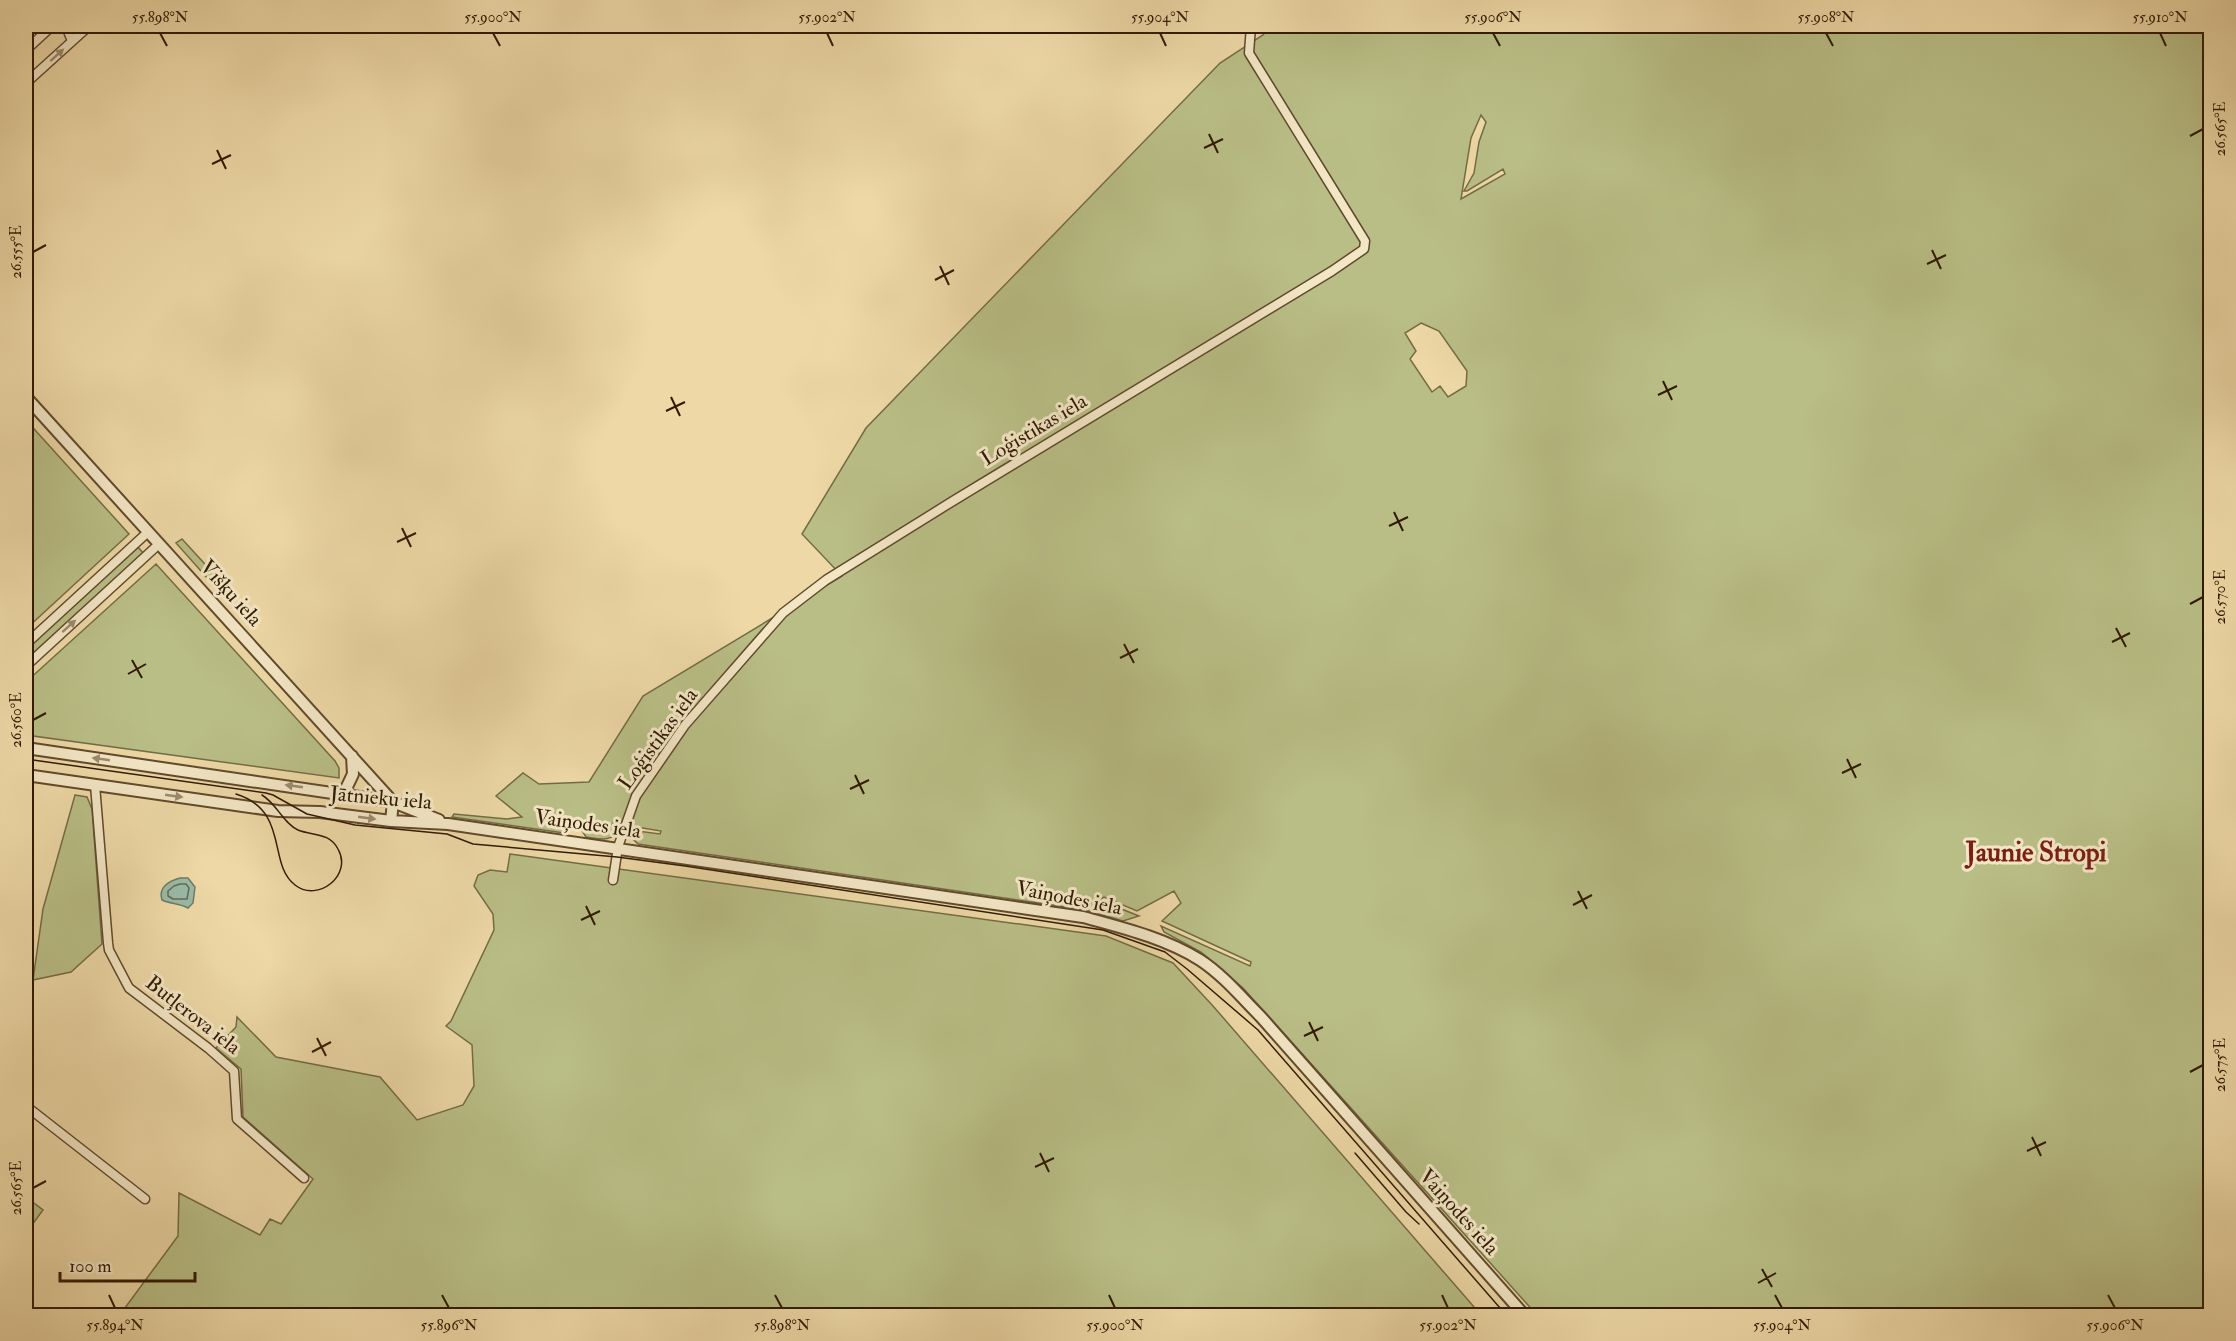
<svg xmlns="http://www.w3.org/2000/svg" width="2236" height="1341" font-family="'IM FELL Double Pica',serif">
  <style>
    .green { fill: #b9be86; stroke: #756c44; stroke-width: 1.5; fill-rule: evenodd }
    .water { fill: #99baa7; stroke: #6f7a65; stroke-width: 1.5 }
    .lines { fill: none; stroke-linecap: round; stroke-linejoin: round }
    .shore { stroke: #656a55; stroke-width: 1.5 }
    .minor-casing { stroke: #604a2c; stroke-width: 11 }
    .tertiary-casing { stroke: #604a2c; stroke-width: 14 }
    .minor { stroke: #f3e6c5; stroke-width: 8 }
    .tertiary { stroke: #f3e6c5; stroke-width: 10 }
    .tram { stroke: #311b03; stroke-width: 1.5 }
    .oneway { fill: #9c8b6e }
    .ticks { fill: none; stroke: #311b03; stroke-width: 2 }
    .labels { text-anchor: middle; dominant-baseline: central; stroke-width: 6; stroke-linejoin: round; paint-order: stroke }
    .street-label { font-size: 21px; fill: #311b03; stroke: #f3e6c5 }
    .district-label { font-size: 27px; font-weight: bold; fill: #7a1f14; stroke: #f3e6c5 }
    .neatline { fill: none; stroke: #311b03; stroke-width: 2 }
    .ticks-label { font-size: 15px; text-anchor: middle; fill: #311b03 }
  </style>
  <rect width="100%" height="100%" fill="#edd8a6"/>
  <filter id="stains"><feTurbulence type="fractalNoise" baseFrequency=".00333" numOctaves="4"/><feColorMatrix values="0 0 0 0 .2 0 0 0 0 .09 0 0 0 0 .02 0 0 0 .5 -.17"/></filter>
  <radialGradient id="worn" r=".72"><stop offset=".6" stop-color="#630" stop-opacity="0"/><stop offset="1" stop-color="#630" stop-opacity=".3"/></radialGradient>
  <path class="green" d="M 1270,26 L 2210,26 L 2210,1315 L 1537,1315 L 1243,988 L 1201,952 L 1164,932 L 1161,926 L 1250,966 L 1251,962 L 1162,921 L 1181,903 L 1174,891 L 1137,911 L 1104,897 L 1099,900 L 1139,916 L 1123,921 L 1085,910 L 638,844 L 629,835 L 630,830 L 660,834 L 661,831 L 613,823 L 611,826 L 619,828 C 613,843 600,839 586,837 L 581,829 L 574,828 L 564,833 L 452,817 L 454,814 L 507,819 L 522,817 L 496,796 L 523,773 L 539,784 L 589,782 L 643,696 L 842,576 L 802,534 L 866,428 L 1220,63 L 1263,35 ZM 1481,115 L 1486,122 L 1479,142 L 1474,173 L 1464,191 L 1467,191 L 1503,169 L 1505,174 L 1461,199 L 1471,138 ZM 1421,323 L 1439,331 L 1467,371 L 1466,386 L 1448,397 L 1440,386 L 1432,392 L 1410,359 L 1416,351 L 1405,333 Z
    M 26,420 L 129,534 L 26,629 Z
    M 182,539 L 214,574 L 208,579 L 176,543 Z
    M 138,547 L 143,553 L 26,660 L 26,649 Z
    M 156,564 L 335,761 L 339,768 L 339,778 L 26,735 L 26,682 Z
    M 75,795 L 87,797 L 92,809 L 102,944 L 71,972 L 33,980 L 43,909 Z
    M 510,854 L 1106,936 L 1173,963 L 1213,1006 L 1481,1315 L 119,1316 L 178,1236 L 179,1193 L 260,1235 L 270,1219 L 281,1224 L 313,1179 L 243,1117 L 241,1069 L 216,1048 L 236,1027 L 237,1017 L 276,1057 L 380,1077 L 417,1120 L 463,1105 L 474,1086 L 472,1045 L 446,1026 L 451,1021 L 494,930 L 493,914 L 474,886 L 478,875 L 490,870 L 507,872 Z
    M 26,1197 L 43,1210 L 32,1225 L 26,1220 Z"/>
  <path class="water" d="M 180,878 L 188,878 L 195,887 L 193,903 L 188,908 C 180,903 170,904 162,900 C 158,887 169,881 180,878 Z"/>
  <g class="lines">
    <path class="shore" d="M 180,884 L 186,884 L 189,888 L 187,899 L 173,899 L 168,896 L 168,891 L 174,886 Z"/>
    <g class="minor-casing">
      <path id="minor" d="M 61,26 L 67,29 L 72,41
        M 26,50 L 52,26
        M 26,83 L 89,26
        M 26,644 L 148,532
        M 26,666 L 159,544
        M 95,785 L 108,943 L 109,950 L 129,988 L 208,1048 L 234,1071 L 237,1119 L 304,1178
        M 613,880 L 618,847 L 636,796 L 685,725 L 783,613 L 826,580 L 953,501 L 1332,271 L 1364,249 L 1365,241 L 1249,53 L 1251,26
        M 26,1106 L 145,1199"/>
    </g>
    <g class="tertiary-casing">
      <path id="tertiary" d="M 26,397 L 393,802 L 391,821
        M 26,748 L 393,802 L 439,820
        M 26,775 L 278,811 L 320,812 L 391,821 L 448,824 L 1083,917 C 1123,928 1165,938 1200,960 C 1223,975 1242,998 1261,1017 L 1525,1316
        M 344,793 L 353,774 L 352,756"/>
    </g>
    <use href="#minor" class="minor"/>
    <use href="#tertiary" class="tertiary"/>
    <path class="tram" d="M 26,759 L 266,793 L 273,795 L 307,814 L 355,825 L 447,834 L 473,844 L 617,857 L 685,866 L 1103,930 L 1165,952 L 1187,969 L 1258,1030 L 1507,1316
      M 236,794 C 290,811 267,864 295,885 C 318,903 353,875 338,849 C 329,832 313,836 298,830 C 283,823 277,804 262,795
      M 1355,1153 L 1406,1212 L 1419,1224"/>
  </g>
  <defs><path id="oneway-solid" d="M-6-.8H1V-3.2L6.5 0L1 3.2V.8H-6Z" transform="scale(1.5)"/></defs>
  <g class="oneway">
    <use href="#oneway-solid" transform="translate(57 55) rotate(-42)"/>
    <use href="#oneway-solid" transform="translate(69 626) rotate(-42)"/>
    <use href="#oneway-solid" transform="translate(101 759) rotate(-172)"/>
    <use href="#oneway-solid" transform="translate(294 786) rotate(-172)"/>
    <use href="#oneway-solid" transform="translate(174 796) rotate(8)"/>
    <use href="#oneway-solid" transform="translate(367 818) rotate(8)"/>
  </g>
  <path class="ticks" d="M 160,33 L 167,46M 493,33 L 500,46M 827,33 L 833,46M 1160,33 L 1166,46M 1493,33 L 1500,46M 1826,33 L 1833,46M 2160,33 L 2166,46M 1209,134 L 1218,153M 2190,136 L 2203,129M 1204,148 L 1223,139M 217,150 L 226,169M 212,164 L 231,155M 1932,250 L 1941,269M 33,252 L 46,245M 1927,264 L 1946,255M 940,266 L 949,285M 935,280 L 954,270M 1663,381 L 1672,400M 1658,395 L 1677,386M 671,397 L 680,416M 666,411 L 685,402M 1394,512 L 1403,531M 1389,526 L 1408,517M 402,528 L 411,547M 397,542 L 416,533M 2190,604 L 2203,597M 2116,628 L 2126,647M 2112,642 L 2130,633M 1124,644 L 1134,663M 1120,658 L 1138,649M 132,660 L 142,678M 128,674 L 146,664M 33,720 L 46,713M 1847,759 L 1856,778M 1842,773 L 1861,764M 855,775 L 864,794M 850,789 L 869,780M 1578,891 L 1587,909M 1573,905 L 1592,895M 586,906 L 595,925M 581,920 L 600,911M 1309,1022 L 1318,1041M 1304,1036 L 1323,1027M 317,1038 L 326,1056M 312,1052 L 331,1042M 2190,1072 L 2203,1065M 2032,1137 L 2041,1156M 2027,1151 L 2046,1142M 1040,1153 L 1049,1172M 1035,1167 L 1054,1158M 33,1188 L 46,1181M 1762,1269 L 1772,1287M 1758,1283 L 1776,1273M 109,1295 L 115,1308M 442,1295 L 449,1308M 775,1295 L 782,1308M 1109,1295 L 1115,1308M 1442,1295 L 1448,1308M 1775,1295 L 1782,1308M 2108,1295 L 2115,1308"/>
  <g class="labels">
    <g class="street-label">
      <text transform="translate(1034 430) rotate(-31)">Loģistikas iela</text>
      <text transform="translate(231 593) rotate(48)">Višķu iela</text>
      <text transform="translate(658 739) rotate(-54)">Loģistikas iela</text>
      <text transform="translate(381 798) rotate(5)">Jātnieku iela</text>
      <text transform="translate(588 824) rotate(8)">Vaiņodes iela</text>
      <text transform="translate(1069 898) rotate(11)">Vaiņodes iela</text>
      <text transform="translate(193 1015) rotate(38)">Butļerova iela</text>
      <text transform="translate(1459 1212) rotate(48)">Vaiņodes iela</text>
    </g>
    <g class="district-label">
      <text x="2036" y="852">Jaunie Stropi</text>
    </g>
  </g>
  <rect width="2236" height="1341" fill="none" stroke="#edd8a6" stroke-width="66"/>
  <path d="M60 1272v9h135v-9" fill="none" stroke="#311b03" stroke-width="3"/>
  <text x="69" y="1272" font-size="18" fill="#311b03" stroke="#f3e6c5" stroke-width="4.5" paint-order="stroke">100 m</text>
  <rect x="33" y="33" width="2170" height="1275" class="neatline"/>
  <g class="ticks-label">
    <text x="160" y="22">55.898°N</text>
    <text x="493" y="22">55.900°N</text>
    <text x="827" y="22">55.902°N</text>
    <text x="1160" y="22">55.904°N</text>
    <text x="1493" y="22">55.906°N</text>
    <text x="1826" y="22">55.908°N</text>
    <text x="2160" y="22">55.910°N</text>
    <text transform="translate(2220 129) rotate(-90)" y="5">26.565°E</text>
    <text transform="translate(16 252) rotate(-90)" y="5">26.555°E</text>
    <text transform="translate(2220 597) rotate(-90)" y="5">26.570°E</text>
    <text transform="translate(16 720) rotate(-90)" y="5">26.560°E</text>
    <text transform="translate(2220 1065) rotate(-90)" y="5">26.575°E</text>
    <text transform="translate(16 1188) rotate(-90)" y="5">26.565°E</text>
    <text x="115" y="1330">55.894°N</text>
    <text x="449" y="1330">55.896°N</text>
    <text x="782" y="1330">55.898°N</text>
    <text x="1115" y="1330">55.900°N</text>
    <text x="1448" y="1330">55.902°N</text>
    <text x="1782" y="1330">55.904°N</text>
    <text x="2115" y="1330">55.906°N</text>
  </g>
  <rect width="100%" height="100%" filter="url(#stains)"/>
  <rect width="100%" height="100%" fill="url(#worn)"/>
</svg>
